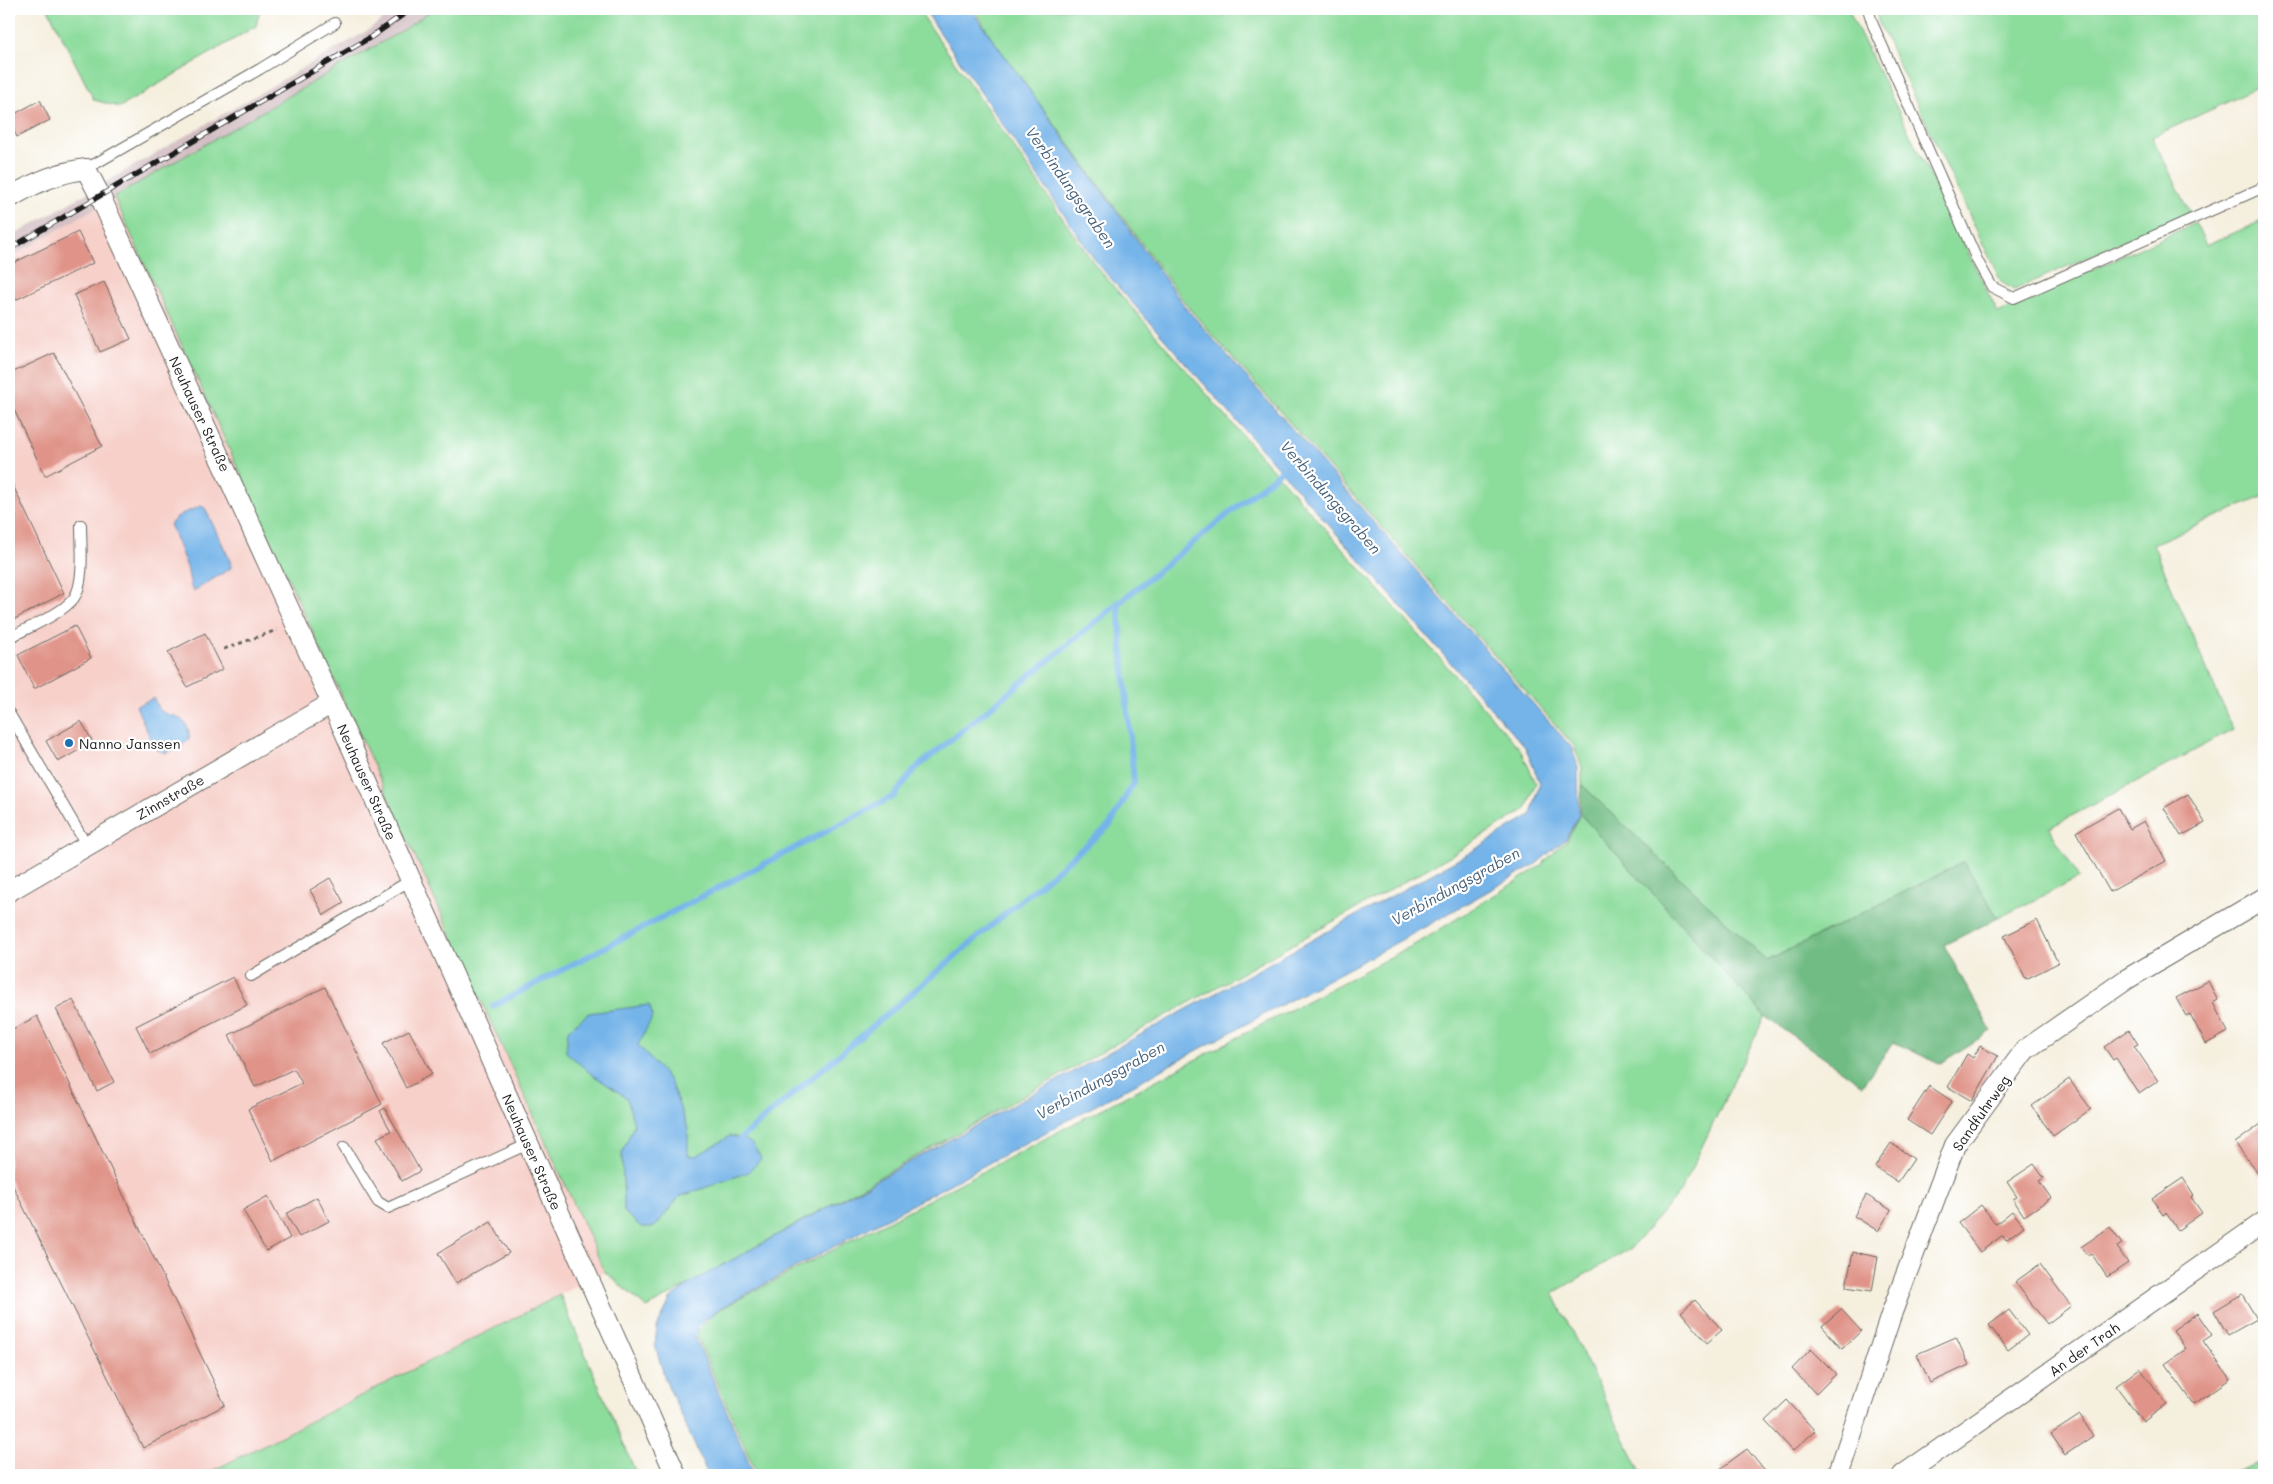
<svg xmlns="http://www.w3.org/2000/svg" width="2273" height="1484" font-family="Mali,sans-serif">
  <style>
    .built { fill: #f7d0ca }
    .industrial { fill: #d2bec2 }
    .green { fill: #8cdc9c; stroke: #547c5c }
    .forest { fill: #71bc84; stroke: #466c50 }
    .water { fill: #75b4e9; stroke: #486882 }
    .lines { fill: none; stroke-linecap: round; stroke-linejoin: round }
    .stream { stroke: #75b4e9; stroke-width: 6 }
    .building { fill: #e09489 }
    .lane-casing { stroke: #686660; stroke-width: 12 }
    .street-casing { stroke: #686660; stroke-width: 22 }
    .path { stroke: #686660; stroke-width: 3; stroke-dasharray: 4 4; stroke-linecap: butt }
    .lane { stroke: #fff; stroke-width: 10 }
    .street { stroke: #fff; stroke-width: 20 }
    .rail-casing { stroke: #1c1c1c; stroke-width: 5.5 }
    .rail { stroke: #fff; stroke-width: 4; stroke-dasharray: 11; stroke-linecap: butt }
    .poi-dot { fill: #1f6fb2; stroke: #fff; stroke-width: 2 }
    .labels { text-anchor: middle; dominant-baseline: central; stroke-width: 4.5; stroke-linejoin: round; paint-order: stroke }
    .street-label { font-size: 14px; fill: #1c1c1c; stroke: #fff }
    .poi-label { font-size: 14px; fill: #1c1c1c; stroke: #fff; text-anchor: start }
    .water-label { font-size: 15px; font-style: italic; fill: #446078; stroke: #fff }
  </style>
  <rect width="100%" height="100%" fill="#fff"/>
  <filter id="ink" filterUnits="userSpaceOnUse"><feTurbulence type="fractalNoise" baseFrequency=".02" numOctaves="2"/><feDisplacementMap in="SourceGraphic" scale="10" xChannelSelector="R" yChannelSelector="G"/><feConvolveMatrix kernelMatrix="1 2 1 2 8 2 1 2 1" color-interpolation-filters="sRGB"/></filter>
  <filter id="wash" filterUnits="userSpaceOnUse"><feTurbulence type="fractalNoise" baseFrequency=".0096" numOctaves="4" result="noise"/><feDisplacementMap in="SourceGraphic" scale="20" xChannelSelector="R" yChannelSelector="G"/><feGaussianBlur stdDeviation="1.12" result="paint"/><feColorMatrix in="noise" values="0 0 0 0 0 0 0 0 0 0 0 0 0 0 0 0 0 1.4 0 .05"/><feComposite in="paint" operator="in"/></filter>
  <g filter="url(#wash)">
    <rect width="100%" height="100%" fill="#f5efde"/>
    <path class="built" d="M 114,197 L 605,1272 L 204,1475 L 9,1475 L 9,258 Z"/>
    <path class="industrial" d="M 398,9 L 433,9 L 405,29 L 9,258 L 9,238 L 365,32 Z"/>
    <path class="green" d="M 48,9 L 260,9 L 256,26 L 120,107 L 94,100 Z
      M 433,9 L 918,9 L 1095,265 L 1237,429 L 1520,749 L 1536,783 L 1526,809 L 1462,849 L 647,1308 L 605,1272 L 114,197 L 405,29 Z
      M 974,9 L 1848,9 L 1998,313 L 2195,223 L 2206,245 L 2264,220 L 2264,496 L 2153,544 L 2233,730 L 2049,828 L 2079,878 L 1998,918 L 1964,862 L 1767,961 L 1582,785 L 1582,767 L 1574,746 L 1188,307 L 993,40 Z
      M 1875,9 L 2264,9 L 2264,85 L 2152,137 L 2190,212 L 2014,290 L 2001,282 L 1879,23 Z
      M 1580,814 L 1765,1016 L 1680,1192 L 1631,1248 L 1553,1293 L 1642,1475 L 757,1475 L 697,1337 L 699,1329 L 717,1311 L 1423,940 L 1539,867 L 1567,840 Z
      M 560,1295 L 637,1475 L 204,1475 Z
      M 2264,1461 L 2264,1475 L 2229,1475 Z"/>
    <path class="forest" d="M 1582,785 L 1767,961 L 1964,862 L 1998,918 L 1944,945 L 1991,1031 L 1939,1064 L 1894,1042 L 1862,1085 L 1765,1016 L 1580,814 Z"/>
    <path class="water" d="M 924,9 L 971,9 L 1186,308 L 1572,748 L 1578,767 L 1579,814 L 1566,839 L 1536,864 L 1416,932 L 717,1310 L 697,1328 L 695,1337 L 754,1475 L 708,1475 L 665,1379 L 655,1345 L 657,1327 L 671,1298 L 692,1282 L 1466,855 L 1531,815 L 1540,783 L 1525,747 L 1097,263 Z
      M 201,506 L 205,508 L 230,560 L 231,568 L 194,591 L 191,587 L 187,567 L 170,524 L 180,515 Z
      M 154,698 C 156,704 158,709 163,712 C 167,715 171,714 175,716 C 186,720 190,729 189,739 L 180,747 L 166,753 L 155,749 L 136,706 Z
      M 649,1005 L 653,1016 L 638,1045 L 670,1081 L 688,1129 L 688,1155 L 696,1156 L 730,1136 C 749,1139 753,1142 761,1159 L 749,1172 L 679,1197 L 655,1227 L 641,1227 L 624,1212 L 622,1153 L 634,1125 L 627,1098 L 590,1073 L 566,1052 L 568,1030 L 589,1013 Z"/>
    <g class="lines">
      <path class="stream" d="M 493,1006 L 894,796 L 915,769 L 1287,466
        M 741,1138 L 1110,825 L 1134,782 L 1118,602"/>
    </g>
    <g id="blocks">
      <path class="building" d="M 40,100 L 50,120 L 17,137 L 9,121 L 9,117 Z
        M 78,232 L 93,263 L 9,303 L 9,265 Z
        M 104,282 L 131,339 L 100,352 L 74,295 Z
        M 54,353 L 102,446 L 45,476 L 9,399 L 9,374 Z
        M 9,477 L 64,593 L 9,622 Z
        M 75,626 L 91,658 L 34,689 L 18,655 Z
        M 205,633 L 223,669 L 187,687 L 168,652 Z
        M 81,721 L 93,742 L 58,762 L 46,741 Z
        M 2188,794 L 2205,823 L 2181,836 L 2164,808 Z
        M 2118,808 L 2130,829 L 2144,821 L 2166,861 L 2110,892 L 2076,832 Z
        M 330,878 L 344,903 L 324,915 L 310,890 Z
        M 2037,920 L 2058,963 L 2026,979 L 2004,936 Z
        M 233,977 L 247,1005 L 150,1054 L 136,1026 Z
        M 2208,981 L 2218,1000 L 2213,1003 L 2228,1032 L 2206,1044 L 2190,1014 L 2186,1016 L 2176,998 Z
        M 325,987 L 382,1104 L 273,1161 L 248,1109 L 302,1083 L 294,1069 L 255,1087 L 229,1035 Z
        M 73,1000 L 114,1082 L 97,1091 L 56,1009 Z
        M 37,1016 L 225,1405 L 143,1448 L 9,1178 L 9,1031 Z
        M 409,1030 L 432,1074 L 406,1088 L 383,1043 Z
        M 2129,1030 L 2138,1044 L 2134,1046 L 2158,1081 L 2139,1094 L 2116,1058 L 2113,1060 L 2104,1047 Z
        M 1980,1046 L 1998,1056 L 1972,1101 L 1948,1087 L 1967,1054 L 1973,1058 Z
        M 2069,1079 L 2091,1109 L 2053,1136 L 2032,1106 Z
        M 1929,1086 L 1952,1101 L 1930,1135 L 1907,1120 Z
        M 385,1108 L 420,1171 L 402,1181 L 377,1138 L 391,1131 L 380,1111 Z
        M 2261,1124 L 2264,1128 L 2264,1171 L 2259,1175 L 2235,1143 Z
        M 1891,1143 L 1914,1159 L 1898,1182 L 1875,1167 Z
        M 2034,1164 L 2044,1178 L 2039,1181 L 2051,1198 L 2024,1216 L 2013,1199 L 2017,1197 L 2007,1182 Z
        M 2183,1178 L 2194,1195 L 2191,1197 L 2202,1213 L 2178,1230 L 2166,1213 L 2163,1215 L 2152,1199 Z
        M 1866,1195 L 1891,1210 L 1878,1231 L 1854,1216 Z
        M 268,1196 L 290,1238 L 266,1251 L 243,1210 Z
        M 317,1197 L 329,1221 L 299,1237 L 286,1214 Z
        M 1981,1205 L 1996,1224 L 2012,1211 L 2024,1226 L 2006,1240 L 2003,1235 L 1980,1252 L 1958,1223 Z
        M 491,1222 L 509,1253 L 456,1283 L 438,1253 Z
        M 2110,1227 L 2122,1244 L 2117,1247 L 2128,1263 L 2107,1277 L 2091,1253 L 2087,1255 L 2081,1247 Z
        M 1853,1252 L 1878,1257 L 1872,1291 L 1846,1287 Z
        M 2040,1264 L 2071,1306 L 2047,1324 L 2015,1282 Z
        M 2242,1294 L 2257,1319 L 2228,1335 L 2214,1311 Z
        M 1695,1300 L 1722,1330 L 1707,1343 L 1681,1312 Z
        M 1841,1309 L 1861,1331 L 1842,1349 L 1822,1326 Z
        M 2009,1310 L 2028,1335 L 2008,1350 L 1989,1325 Z
        M 2197,1313 L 2212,1335 L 2203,1341 L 2230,1379 L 2194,1404 L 2165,1364 L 2186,1349 L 2173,1330 Z
        M 1956,1337 L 1969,1365 L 1930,1383 L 1917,1354 Z
        M 1811,1349 L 1836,1374 L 1816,1394 L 1792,1369 Z
        M 2140,1368 L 2167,1404 L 2143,1422 L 2116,1386 Z
        M 1787,1400 L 1815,1431 L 1793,1451 L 1765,1421 Z
        M 2080,1415 L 2093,1436 L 2065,1455 L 2051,1434 Z
        M 1747,1449 L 1768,1475 L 1725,1475 L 1720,1469 Z"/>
    </g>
  </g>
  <g filter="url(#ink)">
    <use href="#blocks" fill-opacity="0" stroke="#686660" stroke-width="1"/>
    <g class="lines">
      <g class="lane-casing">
        <path id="lane" d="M 1868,9 L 1873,25 L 1978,262 L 1992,287 L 2014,298 L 2264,187
          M 86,169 L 260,69 L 335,23
          M 9,638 C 27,628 62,614 74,598 C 85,583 81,543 81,525
          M 9,713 L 87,846
          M 251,976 L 411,880
          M 344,1147 L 378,1202 L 388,1208 L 528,1144"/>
      </g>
      <g class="street-casing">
        <path id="street" d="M 9,198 C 32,184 59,172 86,169 L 100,196 L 332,703 L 676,1475
          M 9,891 L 332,703
          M 1838,1475 L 1892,1312 L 1955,1145 L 2025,1050 L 2127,979 L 2264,898
          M 1903,1475 L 2264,1222"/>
      </g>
      <path class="path" d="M 224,649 L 277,630"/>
      <use href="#lane" class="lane"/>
      <use href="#street" class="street"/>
      <g class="rail-casing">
        <path id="rail" d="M 9,249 L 371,37 L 411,9"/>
      </g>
      <use href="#rail" class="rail"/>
    </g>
  </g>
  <circle class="poi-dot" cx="69" cy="743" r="5"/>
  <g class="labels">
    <g class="street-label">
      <text transform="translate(200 414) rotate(65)">Neuhauser Straße</text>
      <text transform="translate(367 782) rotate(66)">Neuhauser Straße</text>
      <text transform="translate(170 797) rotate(-30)">Zinnstraße</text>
      <text transform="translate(1981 1113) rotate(-55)">Sandfuhrweg</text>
      <text transform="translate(532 1152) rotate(66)">Neuhauser Straße</text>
      <text transform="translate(2084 1349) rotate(-35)">An der Trah</text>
    </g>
    <g class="poi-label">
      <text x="79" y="743">Nanno Janssen</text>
    </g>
    <g class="water-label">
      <text transform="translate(1071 187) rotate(55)">Verbindungsgraben</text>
      <text transform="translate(1331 497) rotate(49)">Verbindungsgraben</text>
      <text transform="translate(1455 886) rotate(-29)">Verbindungsgraben</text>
      <text transform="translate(1100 1080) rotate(-29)">Verbindungsgraben</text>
    </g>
  </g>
  <rect width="2273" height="1484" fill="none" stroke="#fff" stroke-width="30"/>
</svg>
